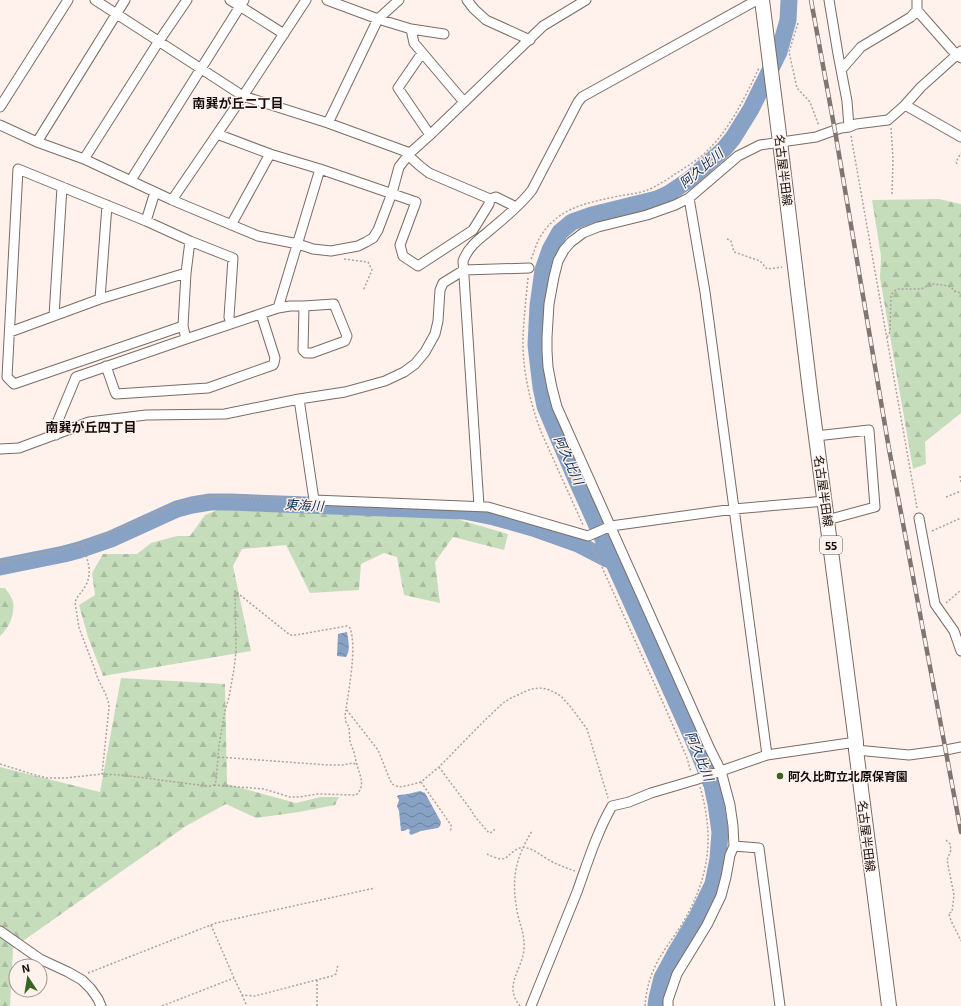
<svg xmlns="http://www.w3.org/2000/svg" width="961" height="1006" font-family="'Exo 2','Noto Sans JP',sans-serif">
<style>
.forest{fill:url(#forest-firs)}
.water{fill:url(#water-waves)}
.lines{fill:none;stroke-linecap:round;stroke-linejoin:round}
.river{stroke:#87a2c5;stroke-width:17}
.street-casing{stroke:#7c6b62;stroke-width:11}
.primary-casing{stroke:#7c6b62;stroke-width:16}
.path{stroke:#ada29d;stroke-width:1.5;stroke-dasharray:2 2;stroke-linecap:butt}
.street{stroke:#fff;stroke-width:9}
.primary{stroke:#fff;stroke-width:14}
.rail-casing{stroke:#7f7571;stroke-width:4.5}
.rail{stroke:#fff2ec;stroke-width:3;stroke-dasharray:9;stroke-linecap:butt}
.poi-dot{fill:#376422;stroke:#fff2ec;stroke-width:1.5}
.labels{text-anchor:middle;dominant-baseline:central;stroke-width:3;stroke-linejoin:round;paint-order:stroke}
.shield{fill:#fff2ec;stroke:#5a524e;stroke-width:1}
.shield-label{font-size:11px;font-weight:bold;fill:#140d0a}
.street-label{font-size:12px;fill:#140d0a;stroke:#fff2ec}
.poi-label{font-size:12px;font-weight:bold;fill:#140d0a;stroke:#fff2ec;text-anchor:start}
.neighbourhood-label{font-size:13px;font-weight:bold;fill:#140d0a;stroke:#fff2ec}
.water-label{font-size:13px;font-style:italic;fill:#052e5a;stroke:#fff2ec}
</style>
<defs>
<pattern id="forest-firs" width="22" height="20" patternUnits="userSpaceOnUse"><rect width="22" height="20" fill="#c6ddbc"/><path d="M5 1l3.5 6h-7zM16 11l3.5 6h-7z" fill="#a9bca0"/></pattern>
<pattern id="water-waves" width="16" height="10" patternUnits="userSpaceOnUse"><rect width="16" height="10" fill="#87a2c5"/><path d="M0 5q4-4 8 0t8 0" fill="none" stroke="#6d829e"/></pattern>
</defs>
<rect width="100%" height="100%" fill="#fff2ec"/>
<path class="forest" d="M939,199L961,204V413L925,442L926,464L913,469L880,278L881,256L872,200Z
M228,506L443,515L508,534L504,550L453,537L435,562L440,603L404,595L397,557L384,553L361,564L359,590L310,593L286,545L242,549L233,566L251,651L103,676L88,637L79,605L95,595L92,573L103,554H137L151,543L177,536H190L205,515Z
M0,588H5C8,592 12,597 13,602C15,615 9,628 0,636Z
M121,678L225,684L227,784L296,803L320,797H339L335,805L299,812L256,818L226,804L186,826L13,948L10,1006H0V767L100,792Z"/>
<path class="water" d="M347,632C348,640 351,650 346,657L337,656L338,634Z
M420,791L425,793L441,822L440,826L438,828L421,831L411,835L409,833L410,830L408,829L404,831H401L399,811L397,806L399,800L397,796L399,795L408,794Z"/>
<g class="lines">
<path class="river" d="M0,567L64,554L79,550L111,539L177,509L192,505L210,502H230L464,511L494,517L533,528L578,544L607,559L611,560
M656,1006L657,998L662,978L676,952L697,917L713,884L718,859L720,832L716,804L712,785L693,739L576,479L552,423L545,406L541,387L536,345L538,306L543,270L550,250L560,232L572,222L592,215L657,199L668,194L689,180L724,149L733,138L751,109L779,52L788,20L789,0"/>
<g class="street-casing">
<path id="street" d="M95,0L243,96L328,123L410,153
M230,0L284,34
M327,0L378,19L411,29L414,43L464,102
M467,0L474,9L486,20L530,40
M829,0L838,54L847,101L849,127
M917,0V10L922,16L952,50L961,58
M411,29L444,34
M422,53L398,88L430,135
M841,70L861,47L911,17L917,10
M905,105L961,137
M0,107L68,0
M328,123L378,19L399,0
M0,125L37,142L84,159L172,200L258,236L298,244L313,249L331,251L358,246L366,242L373,238L378,230L392,193L399,167L410,153L430,135L543,26L586,0
M217,134L270,154
M37,142L125,0
M409,156L420,166L429,173L490,199L496,197L516,207
M84,159L159,41L187,0
M131,180L244,0
M689,198L705,292L767,755
M172,200L243,96L306,0
M146,221L155,192
M231,225L270,154L320,169L416,202L400,245L403,256L418,266L473,230L489,204L490,199
M190,241L233,258L229,317L231,324
M100,299L107,205
M278,308L320,169
M54,316L62,187
M183,326L14,384L7,377L18,169L146,221L190,241L186,273L183,326L186,339L278,308L290,306H304L303,350L306,353H312L345,341L347,336L334,304L304,306
M10,332L100,299L186,273
M106,366L115,392L116,394L208,388L273,365L274,363L275,358L261,314
M299,399L314,500L488,507L588,536L611,526L734,509L825,501
M56,435L54,430L76,377L186,339
M816,436L869,430L875,507L827,520
M0,449L19,448L89,422L146,415L225,414L299,399L345,392L385,381L404,372L415,364L425,352L435,334L438,321L440,290L443,283L464,270L529,268
M479,506L463,261C468,247 479,239 489,231C504,218 520,206 532,190L578,102L582,97L757,0
M919,518L935,604L954,631L961,651
M856,750L909,755L946,750L961,747
M734,846L759,848L780,1006
M0,931L40,959L68,972L82,980L91,989L98,999L101,1006
M531,1006C546,968 562,930 577,892C587,864 597,832 612,806L629,802L651,793L695,780L767,755L856,742
M668,1006V1000L677,974L707,925L721,896L726,877L730,855L734,846L733,826L730,805L721,771L710,749L557,407L552,388L548,367L547,351V337L549,304L554,277L558,261L564,250L571,242L583,233L598,227L647,215L675,205L689,198L738,156L760,145L816,137L841,128L849,127L856,124L888,120L905,105L921,87L961,51"/>
</g>
<g class="primary-casing">
<path id="primary" d="M762,0L780,142L810,391L856,742V750L889,1006"/>
</g>
<path class="path" d="M798,23L789,52L797,88L810,102L819,126
M891,128L893,158L892,196
M851,136L917,508
M957,164L956,162L961,153
M727,239L731,241L734,252L760,261L767,269L782,267
M344,259L368,262L372,270L363,291
M531,259C534,252 536,245 539,239C557,207 587,203 619,196C630,194 642,193 652,188C660,184 668,179 675,174C686,167 698,160 707,151C730,129 745,97 759,68
M538,268L546,269
M528,278C526,298 524,317 523,337C522,368 530,404 542,434L583,525
M887,337L889,335L890,330L891,296L893,292L897,289H921L931,284L943,285L951,287L954,291L961,293
M960,476L961,482
M946,497L961,491
M932,531L961,518
M82,544C87,558 93,571 86,585C83,591 78,595 75,602L79,628L93,664L98,679L106,695L109,704V708L102,774
M592,545L664,705L687,758L691,772
M0,562L57,551L82,544L162,510L178,503L198,499L215,496H234L305,499
M946,603L961,590
M218,757L328,765H343L353,763L357,765L354,752L350,742L349,727L346,722L345,715L346,710
M0,764L32,774L47,778H65L102,774L122,775L206,786H211L214,785L216,781L219,745L225,711L229,697L234,669L236,652L235,591L290,635H296L347,626L350,628C357,647 349,688 346,709L378,750L390,780L392,784L399,787L410,785L421,782L439,767L484,721L503,703L511,698L531,689L539,688L547,689L554,692L561,696L570,706L587,729L608,798
M439,767L471,810L476,818L489,833L492,832L496,828
M421,782L451,825V829L450,831
M214,785L264,789L290,797H299L318,794L356,795C366,786 360,776 357,765
M946,840L950,844L951,850L947,860L954,895L952,912L949,913C949,919 958,934 961,941
M487,854C491,856 498,859 502,859C509,859 514,845 527,848C534,849 543,857 549,860C558,865 566,868 575,871
M211,925L234,978L242,995L255,996L332,976L336,974L338,964
M88,973L216,923L375,888
M317,980V1006
M242,995L247,1006
M162,1006L234,978
M520,1006C503,985 522,971 524,949C525,937 521,927 518,916C511,882 514,860 532,831
M645,1006C646,988 652,969 662,954C668,944 676,934 682,924C709,879 715,838 700,787"/>
<use href="#street" class="street"/>
<use href="#primary" class="primary"/>
<g class="rail-casing">
<path id="rail" d="M811,0L835,131L889,449L961,832"/>
</g>
<use href="#rail" class="rail"/>
</g>
<circle class="poi-dot" cx="780" cy="776" r="4"/>
<g class="labels">
<rect class="shield" x="820" y="536" width="22" height="18" rx="3"/>
<g class="shield-label">
<text x="831" y="545">55</text>
</g>
<g class="street-label">
<text transform="translate(784 170) rotate(83)">名古屋半田線</text>
<text transform="translate(824 491) rotate(82)">名古屋半田線</text>
<text transform="translate(867 836) rotate(83)">名古屋半田線</text>
</g>
<g class="poi-label">
<text x="788" y="776">阿久比町立北原保育園</text>
</g>
<g class="neighbourhood-label">
<text x="238" y="103">南巽が丘二丁目</text>
<text x="91" y="427">南巽が丘四丁目</text>
</g>
<g class="water-label">
<text transform="translate(701 168) rotate(-40)">阿久比川</text>
<text transform="translate(569 460) rotate(66)">阿久比川</text>
<text transform="translate(304 505) rotate(3)">東海川</text>
<text transform="translate(700 756) rotate(68)">阿久比川</text>
</g>
</g>
<g transform="translate(28 978) rotate(348)"><circle r="19" fill="#fff2ec" stroke="#a19692"/>
<path d="M0-3L7 15L0 10L-7 15Z" fill="#376422"/>
<text y="-6" font-size="11" font-weight="bold" text-anchor="middle" fill="#140d0a">N</text>
</g>
</svg>
